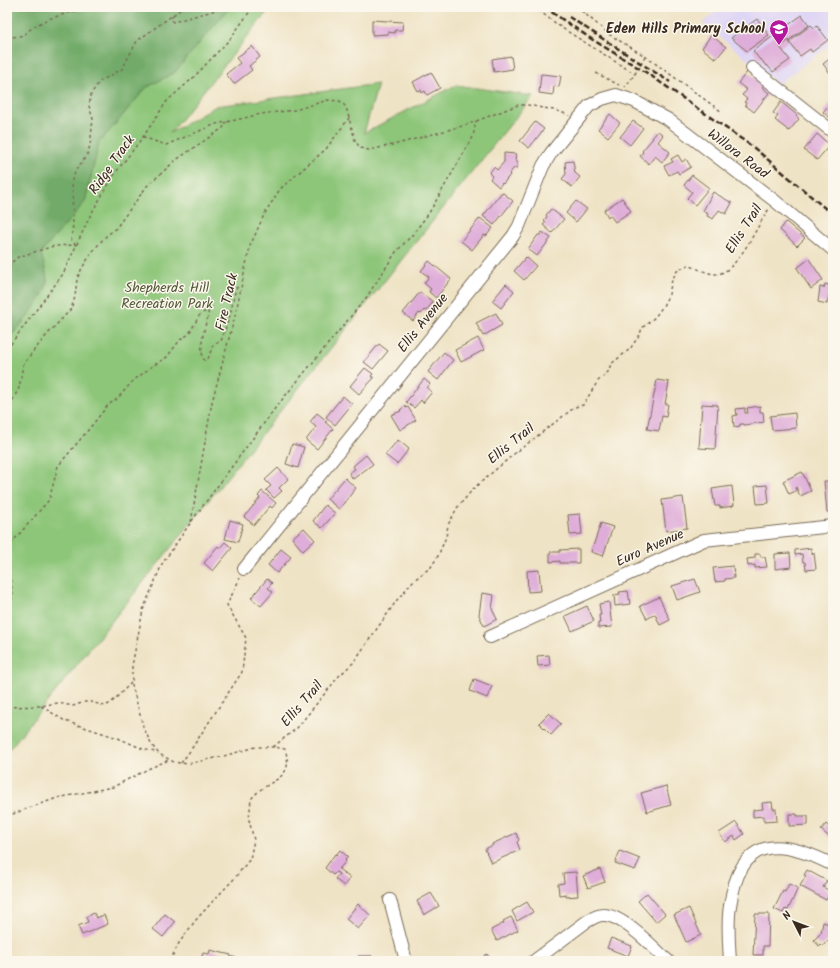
<svg xmlns="http://www.w3.org/2000/svg" width="840" height="968" font-family="Kalam,sans-serif">
<style>
.built{fill:#dfd5f5}
.green{fill:#8dc679;stroke:#64784c}
.forest{fill:#72ab69;stroke:#566a44}
.building{fill:#dfadd9}
.lines{fill:none;stroke-linecap:round;stroke-linejoin:round}
.minor-casing{stroke:#7a6b58;stroke-width:14}
.path{stroke:#7a6b58;stroke-width:1.5;stroke-dasharray:3 3;stroke-linecap:butt}
.minor{stroke:#fff;stroke-width:12}
.rail{stroke:#3b2a1e;stroke-width:2.5;stroke-dasharray:6 3;stroke-linecap:butt}
.labels{text-anchor:middle;dominant-baseline:central;stroke-width:3;stroke-linejoin:round;paint-order:stroke}
.poi-label{font-size:14px;font-weight:bold;fill:#3b2a1e;stroke:#fbf7ec;text-anchor:end}
.street-label{font-size:14px;fill:#3b2a1e;stroke:#fbf7ec}
.park-label{font-size:14px;fill:#545939;stroke:#fbf7ec}
</style>
<rect width="100%" height="100%" fill="#fbf7ec"/>
<filter id="ink" filterUnits="userSpaceOnUse"><feTurbulence type="fractalNoise" baseFrequency=".025" numOctaves="2"/><feDisplacementMap in="SourceGraphic" scale="8" xChannelSelector="R" yChannelSelector="G"/><feConvolveMatrix kernelMatrix="1 2 1 2 8 2 1 2 1" color-interpolation-filters="sRGB"/></filter>
<filter id="wash" filterUnits="userSpaceOnUse"><feTurbulence type="fractalNoise" baseFrequency=".012" numOctaves="4" result="noise"/><feDisplacementMap in="SourceGraphic" scale="16" xChannelSelector="R" yChannelSelector="G"/><feGaussianBlur stdDeviation="0.9" result="paint"/><feColorMatrix in="noise" values="0 0 0 0 0 0 0 0 0 0 0 0 0 0 0 0 0 1.4 0 .05"/><feComposite in="paint" operator="in"/></filter>
<g filter="url(#wash)">
<rect width="100%" height="100%" fill="#efe3c5"/>
<path class="built" d="M722,7H833V48L830,45L778,84L702,23Z"/>
<path class="green" d="M7,7H271L170,133L216,106L378,84L364,133L456,85L533,96L7,752Z"/>
<path class="forest" d="M7,7H230L175,72L146,88L99,143L85,202L41,253C43,262 47,272 47,281C48,294 17,331 7,339Z"/>
<g id="blocks">
<path class="building" d="M802,15L809,25L780,47L790,60L773,72L767,65L766,66L761,59L760,60L753,51Z
M757,19L769,35L747,51L731,38Z
M372,20L403,22L402,30H395V33L388,32V34L372,35Z
M811,25L814,28L817,26L828,40L812,52L810,49L800,56L789,42Z
M711,35L726,47L716,59L702,48Z
M252,46L260,57L249,66L252,70L234,84L226,74L240,63L236,58Z
M511,56L513,69L494,72L492,59Z
M833,56V77L823,64Z
M431,72L440,88L427,95L425,91L422,93L421,90L418,91L413,82Z
M747,72L764,85L762,87L769,93L754,112L745,105L746,103L744,102L747,99L742,95L747,90L738,83Z
M541,74L561,76L559,87L554,86L553,95L539,93Z
M833,100V120L823,112Z
M781,102L797,115L796,116L799,119L789,131L775,120L778,116L773,113Z
M610,114L620,123L608,137L598,129Z
M633,121L643,128L630,145L620,137Z
M535,122L544,129L529,148L520,141Z
M658,131L663,135L658,142L670,152L662,162L655,156L649,164L640,156L643,152L642,151L653,138H652Z
M817,134L830,145L817,160L804,150Z
M504,153L516,154L515,160H517V168H514L509,174L510,175L503,184L502,183L499,187L490,179L492,176L489,173L494,167L497,170L504,162Z
M678,155L682,162L686,159L691,167L679,174L677,171L669,175L664,166L673,162L671,159Z
M573,161L575,173L580,177L572,187L562,179L566,174L565,162Z
M692,175L709,188L695,205L687,198L692,192L684,185Z
M502,192L513,201L494,225L483,216Z
M713,192L732,203L726,214L719,210L713,219L707,216L708,214L703,211Z
M622,198L631,211L615,222L610,215L608,217L604,210Z
M576,201L587,209L576,222L566,213Z
M551,209L564,219L552,233L543,225L546,222L544,220L547,217L546,215Z
M480,218L493,228L486,236L484,235L472,250L461,241Z
M786,222L805,238L797,246L780,230Z
M542,232L551,238L537,256L528,249L538,235H540Z
M526,257L536,266L524,280L514,271Z
M809,259L823,280L811,289L797,268Z
M429,261L451,279L436,298L429,292L431,289L424,283L429,277L421,271Z
M506,284L514,291L501,308L492,301Z
M825,284L833,286V296L829,295L827,304L818,302L820,287L824,288Z
M420,292L433,302L426,311L424,310L421,314L419,313L413,321L403,313Z
M496,313L502,325L483,336L476,323Z
M478,338L484,350L461,362L455,350Z
M379,344L388,351L373,369L364,362Z
M444,352L453,360L438,380L428,372Z
M365,368L373,374L371,376L374,378L359,394L350,386Z
M424,379L430,384L427,388L432,392L423,403L421,400L414,408L406,402Z
M657,380L669,382L665,404H668L666,417L662,416L659,431L647,429Z
M343,396L352,404L335,425L326,417Z
M702,404L718,405L715,449L699,448Z
M405,406L406,408L408,407L416,420L400,430L391,415L401,411L400,410Z
M760,406V412H763L764,422L744,425V424H740V426L734,427L733,416L737,415L736,409L745,408V413H748L747,408Z
M317,413L327,421L325,422L333,429L317,449L306,440L316,427L310,422Z
M795,413L796,428L772,430L770,416Z
M398,440L409,449L397,464L385,455Z
M292,444L304,447L298,468L286,464Z
M366,455L373,464L353,479L349,473L355,469L353,466Z
M278,468L288,479L279,488L282,491L274,498L266,490L271,486L265,480Z
M802,472L811,491L800,496L796,487L795,488L796,491L789,494L783,481Z
M345,478L356,488L339,509L327,499Z
M824,481H831L832,487H833V512H827Z
M767,485L769,503L757,504L755,486Z
M732,486L734,505H733V506L720,508V506H715L712,489Z
M262,491L276,503L272,508L270,506L254,525L244,517L260,498L258,496Z
M683,497L687,528L666,531L662,500Z
M325,505L335,513L322,528L313,521Z
M580,514L582,534L570,535L568,515Z
M230,520L243,524L238,542L225,539Z
M601,523L613,527L603,556L591,552Z
M304,528L315,540L303,551L292,538Z
M225,542L232,548L213,571L204,563L218,546L220,548Z
M811,548V554L814,553L816,569L806,570L805,562H803L802,554L795,555V550Z
M281,549L291,557L277,573L268,565Z
M579,549V563H560V561L550,562V552H560V550Z
M790,553L791,567L775,569V554Z
M755,554H760L761,557H765L767,567L755,568V565L748,566L747,559L755,558Z
M831,556H833V575H832Z
M733,566L734,578L725,579V581L715,582L713,568Z
M539,570L541,591L528,592L527,571Z
M267,579L272,583L268,588L273,592L261,606L251,598Z
M695,579L700,592L677,600L672,586Z
M628,591L630,604L615,606L614,595L620,594L619,592Z
M482,593L494,595L492,609L497,619L484,626L479,615Z
M659,597L670,620L660,625L655,614L647,619L640,606Z
M609,602L612,627L598,628V623H600L599,615H601L599,604Z
M587,606L594,621L572,631L565,616Z
M549,655L550,665L538,666L537,656Z
M474,679L492,686L487,698L470,691Z
M549,713L561,724L551,735L539,723Z
M666,786L671,805L647,812L641,793Z
M772,802L773,809H776L777,821L764,822V816L753,817V810L763,809L762,803Z
M789,814H797V816H808V825L789,826Z
M736,822L744,834L736,840L734,836L725,842L719,833Z
M826,824L833,830V840L821,830Z
M516,833L519,840L517,842L520,850L491,863L485,849L493,845L492,844Z
M340,850L348,857L345,860L346,861L339,869L350,878L344,886L335,879L339,874L336,872L333,875L325,868L335,854L336,855Z
M620,851L640,859L635,870L615,863Z
M600,869L605,882L588,888L583,876Z
M807,870L827,881L823,887L831,892L826,900L800,886L806,876L804,875Z
M576,872L578,896L566,897V894L559,895L558,884L564,883L563,873Z
M789,884L798,888L788,910L785,909L783,913L774,909L783,891L785,892Z
M431,893L439,906L424,915L417,901Z
M647,893L665,914L656,922L638,901Z
M527,902L533,912L517,921L512,911Z
M358,904L370,915L358,929L346,919Z
M689,908L701,935L686,942L674,915Z
M94,913L96,918L104,915L108,924L82,935L78,926L88,922L86,917Z
M165,914L175,922L163,937L153,929Z
M755,914H769L768,946H763V955H753Z
M511,917L518,930L497,941L491,930L504,923L503,921Z
M823,922L832,925L830,934L833,938L829,942L827,941L823,946L821,944L819,946L814,940L821,933Z
M611,938L632,946L628,956L607,948Z
M210,950L231,955L230,956L246,961H200L203,953L209,954Z
M487,954L491,961H477Z
M358,956H372V961H358Z"/>
</g>
</g>
<g filter="url(#ink)">
<use href="#blocks" fill-opacity="0" stroke="#7a6b58" stroke-width="1"/>
<g class="lines">
<g class="minor-casing">
<path id="minor" d="M752,68L833,132
M244,569L513,236L519,226L543,166L551,153L589,106L602,99L616,95L634,101L669,120L775,201L833,250
M490,637L704,540L833,526
M390,900L406,961
M534,961L586,922C591,919 597,915 603,915C622,914 654,948 668,961
M730,961C729,943 727,924 730,906C740,836 778,837 833,865"/>
</g>
<path class="path" d="M534,7L562,28L635,74
M577,7L610,35L645,56L635,74L625,87
M173,15L171,20L173,22L227,7
M7,38L24,35L33,27L48,19L88,7
M645,56L722,112
M596,73L619,85
M143,137L166,145L216,124L236,120L261,114L295,110L328,100L340,101L346,107L355,140L360,148L369,150L397,144L466,125L518,105H528L538,107L554,110L569,115
M76,245L71,239L73,225L72,180L76,170L86,157L90,146L93,119L89,106L91,94L99,82L122,69L137,41L184,7
M7,285L10,264L18,257L54,246L76,245
M7,349L63,274L90,216L105,190L116,172L143,137L167,101L193,78L230,39L253,7
M7,411L19,388L23,365L31,354L46,336L71,309L75,297L77,279L82,268L93,251L104,238L116,228L147,186L176,160L223,128L226,122
M191,522L212,402L235,316L250,246L264,215L280,189L326,149L349,118
M7,548L49,500L58,466L89,429L108,405L117,399L133,381L151,367L167,357L180,340L189,334L199,316L204,312L208,311C209,317 206,321 205,327C202,338 200,350 204,360L208,359L213,345L221,341L230,315L236,288L242,286
M7,562L13,595L7,617
M41,706L65,721L118,738L143,749L155,752
M7,707L41,706L58,703L73,706L85,702H91L105,706L111,703L132,682
M273,747L297,728L339,676L353,663L397,600L413,581L431,567L438,556L446,537L448,525L457,508L474,488L514,454L575,407L583,405L598,381L608,372L611,364L630,349L640,334L642,328L655,317L663,306L669,294L672,280L677,271L688,265C696,268 706,273 714,274C736,277 758,223 769,209
M181,763L190,751L242,672L246,638L227,605L240,578
M7,816L57,798L113,787L150,768L169,760
M170,961L179,943L195,921L214,900L233,880L250,859L254,840L249,820L251,799C255,795 258,791 263,788C280,777 293,774 285,749L273,747H256L220,757L187,764L174,762L159,754L151,744L143,726L132,685V666L143,610L162,564L191,522L276,407L366,298L396,252L413,234L429,213L473,137L476,121"/>
<use href="#minor" class="minor"/>
<path class="rail" d="M544,7L593,40L647,73L753,147L833,215
M569,17L670,82"/>
</g>
</g>
<defs>
<g id="school-pin" transform="scale(1)"><path d="M0 17L-7.5 6A9.5 9.5 0 1 1 7.5 6Z" fill="#b5179e" stroke="#fbf7ec"/><path d="M0-5L7-2L0 1L-7-2ZM-4 1L0 2.5L4 1V4Q0 6-4 4Z" fill="#fff"/></g>
</defs>
<g fill-rule="evenodd">
<use href="#school-pin" x="779" y="29"/>
</g>
<g class="labels">
<g class="poi-label">
<text x="765" y="29">Eden Hills Primary School</text>
</g>
<g class="street-label">
<text transform="translate(738 154) rotate(37)">Willora Road</text>
<text transform="translate(112 165) rotate(-55)">Ridge Track</text>
<text transform="translate(744 229) rotate(-57)">Ellis Trail</text>
<text transform="translate(227 302) rotate(-77)">Fire Track</text>
<text transform="translate(423 323) rotate(-51)">Ellis Avenue</text>
<text transform="translate(511 444) rotate(-39)">Ellis Trail</text>
<text transform="translate(650 548) rotate(-24)">Euro Avenue</text>
<text transform="translate(302 704) rotate(-49)">Ellis Trail</text>
</g>
<g class="park-label">
<text x="167" y="288">Shepherds Hill<tspan x="167" dy="16">Recreation Park</tspan></text>
</g>
</g>
<rect width="840" height="968" fill="none" stroke="#fbf7ec" stroke-width="24"/>
<g transform="translate(794 922) rotate(312)" stroke="#fbf7ec" stroke-width="3" paint-order="stroke">
<path d="M0-3L7 15L0 10L-7 15Z" fill="#3b2a1e"/>
<text y="-6" font-size="11" font-weight="bold" text-anchor="middle" fill="#3b2a1e">N</text>
</g>
</svg>
